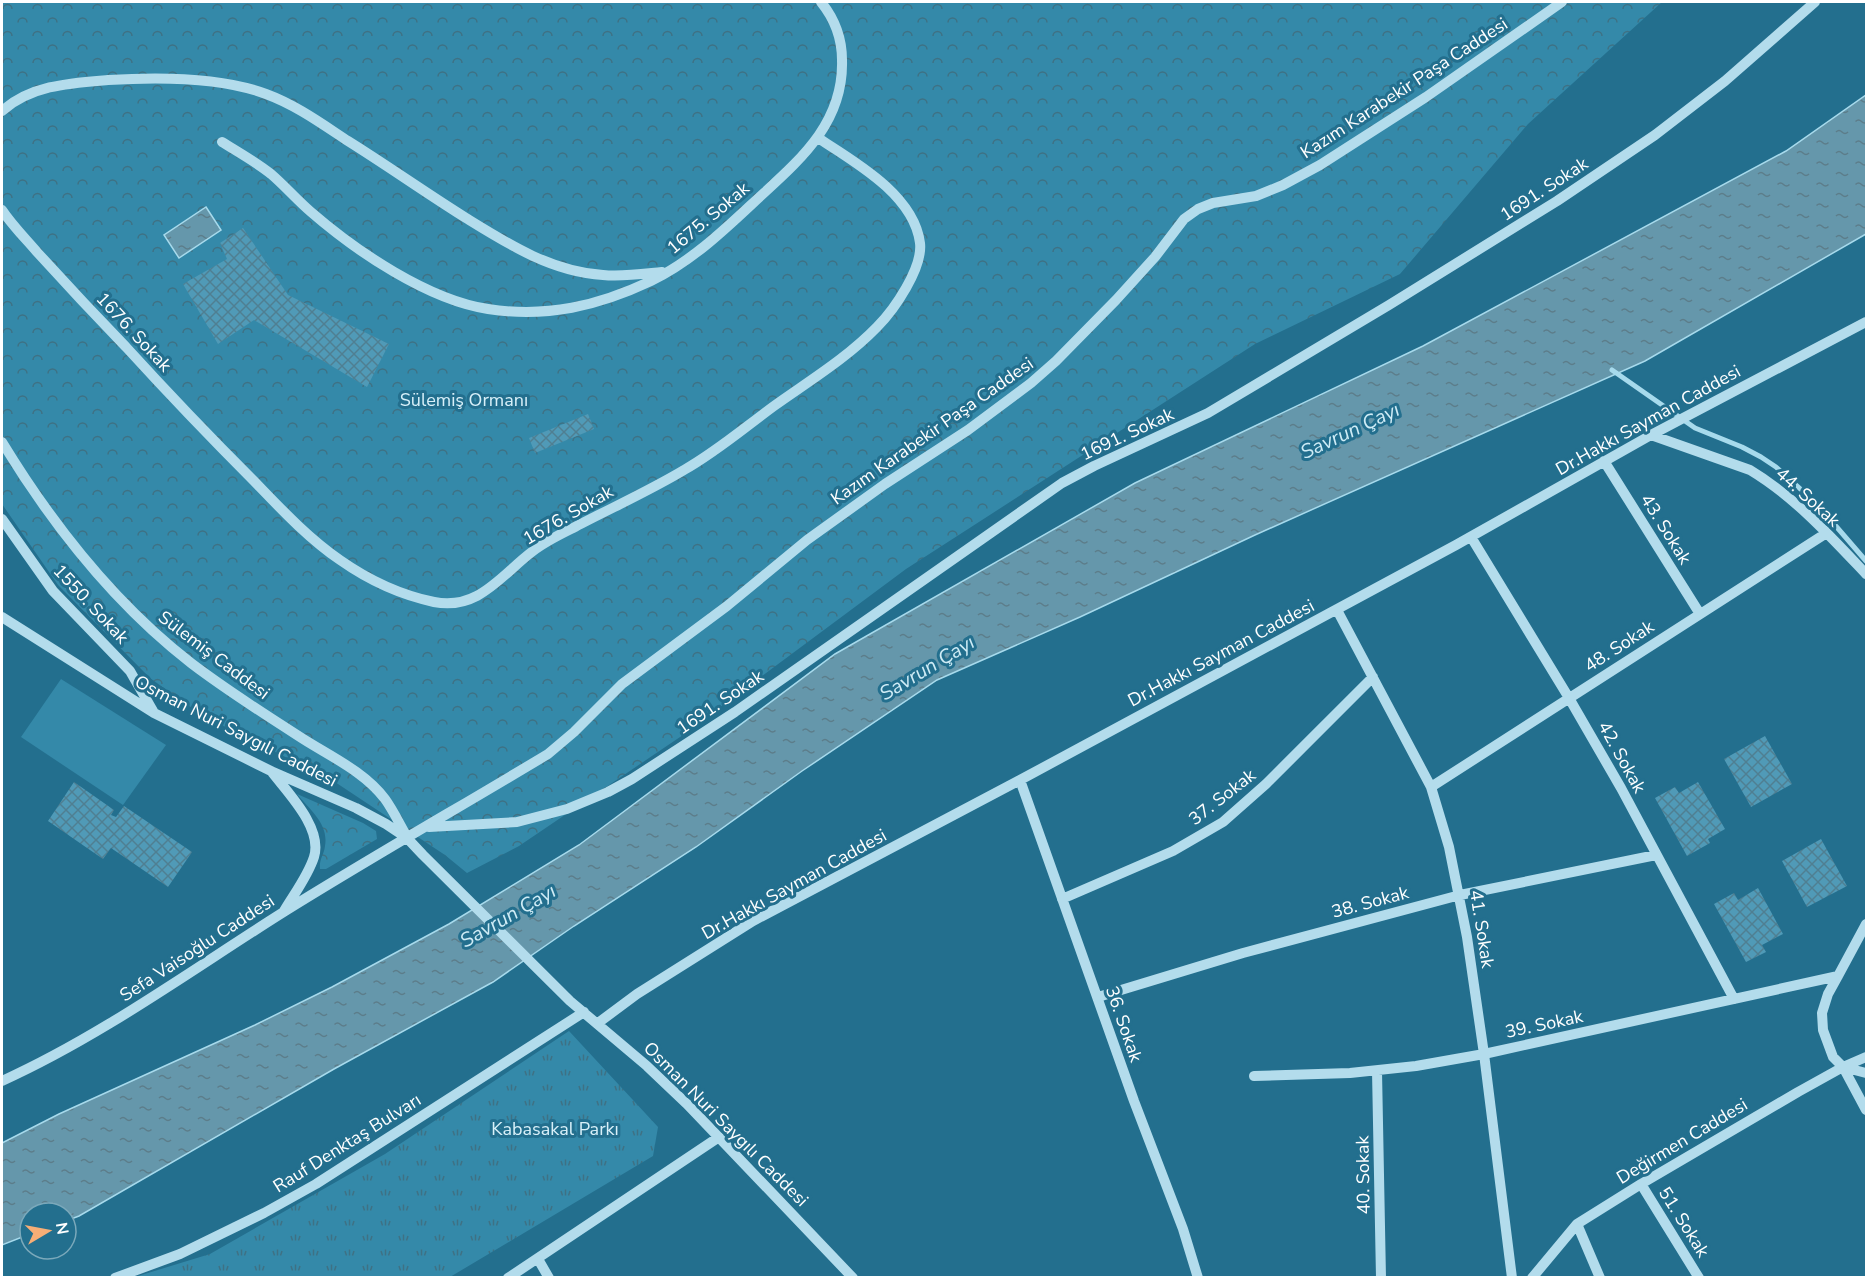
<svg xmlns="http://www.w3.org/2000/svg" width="1868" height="1279" font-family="'Nunito Sans',sans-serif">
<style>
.grass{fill:#3489a9}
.forest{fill:url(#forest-crowns)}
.park{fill:url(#park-tufts)}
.water{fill:url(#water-ripples);stroke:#a7daec;stroke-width:1.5}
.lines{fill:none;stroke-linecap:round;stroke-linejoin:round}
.stream{stroke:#a7daec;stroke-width:5}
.building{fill:url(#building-cross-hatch)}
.minor{stroke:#b3dcec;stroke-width:10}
.labels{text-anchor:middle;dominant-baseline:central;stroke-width:6;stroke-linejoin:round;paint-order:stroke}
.street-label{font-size:18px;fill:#fff;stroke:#236f8e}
.park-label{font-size:18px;fill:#d8f0f9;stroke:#236f8e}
.water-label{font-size:20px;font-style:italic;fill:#cfecf6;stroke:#236f8e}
</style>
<defs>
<pattern id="forest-crowns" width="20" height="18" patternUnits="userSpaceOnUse" patternTransform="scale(1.5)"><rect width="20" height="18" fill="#3489a9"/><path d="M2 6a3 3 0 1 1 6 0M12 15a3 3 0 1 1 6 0" fill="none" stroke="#3e7184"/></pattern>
<pattern id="park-tufts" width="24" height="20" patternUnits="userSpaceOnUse" patternTransform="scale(1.5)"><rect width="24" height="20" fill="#3489a9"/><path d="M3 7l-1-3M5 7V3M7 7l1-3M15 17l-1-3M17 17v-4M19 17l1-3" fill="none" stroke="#3e7184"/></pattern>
<pattern id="water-ripples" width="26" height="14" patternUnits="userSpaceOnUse" patternTransform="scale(1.5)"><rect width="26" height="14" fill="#6597ab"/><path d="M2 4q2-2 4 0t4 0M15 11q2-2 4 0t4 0" fill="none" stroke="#5c7d8a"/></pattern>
<pattern id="building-cross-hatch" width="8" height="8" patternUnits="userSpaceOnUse" patternTransform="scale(1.5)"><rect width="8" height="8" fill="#509ab7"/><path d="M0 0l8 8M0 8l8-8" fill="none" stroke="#4f7f92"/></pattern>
</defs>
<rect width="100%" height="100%" fill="#236f8e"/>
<path class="grass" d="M61,679L166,745L123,805L21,737Z"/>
<path class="forest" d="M2,2H1662L1528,124L1400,274L1255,344L906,569L680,737L519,846L467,873L445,855L335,782L200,714L150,678L58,585L2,504Z
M297,794L363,823L376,831L377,839L326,869H320C319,859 324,855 325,846C329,824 310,810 297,794Z"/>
<path class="park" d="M569,1031L658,1127L653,1156L450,1277H135L210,1254L385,1154Z"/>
<path class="water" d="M1866,95V234L1645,361L1255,535L1080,617L937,680L802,771L696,847L574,926L493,982L334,1069L79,1216L66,1221V1213H30V1234L2,1245V1143L59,1114L255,1025L332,987L449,924L579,845L835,654L1135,483L1423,346L1786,151Z
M206,207L221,230L179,258L164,235Z"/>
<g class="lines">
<path class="stream" d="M1612,370L1695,428L1742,447L1761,457L1776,467L1816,503L1866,561"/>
</g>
<path class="building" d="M243,228L288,295L389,344L367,387L254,320L218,344L183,284L227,259L220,243Z
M588,414L594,429L535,453L529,438Z
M1765,736L1792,784L1751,807L1724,759Z
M74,782L114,810L111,815L116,817L124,806L192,852L168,887L111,848L103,859L48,821Z
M1698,782L1725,829L1708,839L1710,843L1687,856L1655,798L1675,787L1679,793Z
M1821,839L1847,886L1807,907L1782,861Z
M1758,888L1783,934L1762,945L1766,952L1746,962L1714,904L1734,893L1738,900Z"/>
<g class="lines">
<path class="minor" d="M2,111C31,85 71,83 108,80C156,77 221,77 266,94C296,105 322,124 348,141C388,166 426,193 466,218C508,244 552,272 603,275C622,277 642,274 662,272
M222,142C238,152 256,162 271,174C285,186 297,200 311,212C356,251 428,300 488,309C547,318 598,306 651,281C690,262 721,233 752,204C796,163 844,126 842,60C842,38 834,18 821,2
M2,210C12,225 25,238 37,252C66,284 96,316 126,347C168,393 211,438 254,481C281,509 308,538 340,560C367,579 401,595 434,602C479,611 502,574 533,551C546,541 561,534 575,527C611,508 649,491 684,470C716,452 744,428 774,406C809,381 847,358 877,327C894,310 923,268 920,243C914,195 855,162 818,138
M1651,435L1750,470C1795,497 1831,537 1866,574
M2,442C52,524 115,604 191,663C225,689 261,712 297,735C327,755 363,770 385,799C393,810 399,823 406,835
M1604,461L1700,614
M2,519L53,591L130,671L153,711
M1471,537L1569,698L1621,788L1734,999
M1337,610L1431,787L1449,847L1467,937L1484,1054L1512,1278
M2,617L154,713L271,771L356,808L386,824L407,838L423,855L570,1001L647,1066L687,1104L853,1278
M271,771C288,793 323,828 314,857C308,876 294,894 284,911
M1020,780L1134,1101L1183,1229L1198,1278
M1431,787L1825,534
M429,827L517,822L567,809L608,792L632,779L735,712L1062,483L1094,466L1208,413L1389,305L1557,201L1655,135L1725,81L1815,2
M1062,899L1173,851L1223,822L1266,784L1373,677
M1866,924L1838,976L1828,994L1822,1013L1823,1030L1833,1057L1843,1067L1866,1110
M1098,997L1243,953L1460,895L1656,855
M598,1023L637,994L753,921L1020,780L1456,545L1651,435L1866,322
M1843,1067L1866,1073
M1377,1071L1381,1278
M1254,1076L1350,1073L1416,1066L1484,1054L1838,976
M2,1081C101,1036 190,971 282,913C370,858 460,807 548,754L574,732L622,684L727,606L807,540L885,484L968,430L1031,383L1056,361L1116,300L1155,257L1184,219L1198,209L1213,203L1256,196L1283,185L1320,165L1426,97L1562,2
M1641,1184L1699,1278
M1577,1224L1600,1278
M538,1259L549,1278
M115,1278L180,1254L264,1213L316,1184L584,1012
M508,1278L719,1137
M1532,1278L1577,1224L1641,1184L1798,1092L1843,1067L1866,1057"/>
</g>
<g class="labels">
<g class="street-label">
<text transform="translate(1404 88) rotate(-33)">Kazım Karabekir Paşa Caddesi</text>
<text transform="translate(1544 189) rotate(-33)">1691. Sokak</text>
<text transform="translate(708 218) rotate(-40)">1675. Sokak</text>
<text transform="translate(134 332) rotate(47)">1676. Sokak</text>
<text transform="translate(1648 420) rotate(-29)">Dr.Hakkı Sayman Caddesi</text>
<text transform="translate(932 431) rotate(-35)">Kazım Karabekir Paşa Caddesi</text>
<text transform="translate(1127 434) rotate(-25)">1691. Sokak</text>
<text transform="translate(1808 497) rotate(42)">44. Sokak</text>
<text transform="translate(568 515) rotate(-30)">1676. Sokak</text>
<text transform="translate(1666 529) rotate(58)">43. Sokak</text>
<text transform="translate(91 604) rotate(47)">1550. Sokak</text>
<text transform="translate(1619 646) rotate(-33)">48. Sokak</text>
<text transform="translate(1221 653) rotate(-28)">Dr.Hakkı Sayman Caddesi</text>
<text transform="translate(214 655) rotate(37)">Sülemiş Caddesi</text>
<text transform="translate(720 702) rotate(-34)">1691. Sokak</text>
<text transform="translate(236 731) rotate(27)">Osman Nuri Saygılı Caddesi</text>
<text transform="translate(1622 757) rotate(61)">42. Sokak</text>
<text transform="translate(1222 797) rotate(-38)">37. Sokak</text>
<text transform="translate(794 884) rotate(-29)">Dr.Hakkı Sayman Caddesi</text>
<text transform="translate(1370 902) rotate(-15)">38. Sokak</text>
<text transform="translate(1482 929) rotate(81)">41. Sokak</text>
<text transform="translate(197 948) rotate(-33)">Sefa Vaisoğlu Caddesi</text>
<text transform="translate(1124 1024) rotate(71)">36. Sokak</text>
<text transform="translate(1544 1024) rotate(-12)">39. Sokak</text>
<text transform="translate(726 1124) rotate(45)">Osman Nuri Saygılı Caddesi</text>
<text transform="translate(1682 1141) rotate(-31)">Değirmen Caddesi</text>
<text transform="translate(347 1143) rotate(-32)">Rauf Denktaş Bulvarı</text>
<text transform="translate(1363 1175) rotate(-91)">40. Sokak</text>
<text transform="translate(1684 1222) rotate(58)">51. Sokak</text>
</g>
<g class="park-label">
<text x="464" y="400">Sülemiş Ormanı</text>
<text x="555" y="1129">Kabasakal Parkı</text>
</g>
<g class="water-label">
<text transform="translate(1350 431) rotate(-25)">Savrun Çayı</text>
<text transform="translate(927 668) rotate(-31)">Savrun Çayı</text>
<text transform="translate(508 916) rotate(-30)">Savrun Çayı</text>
</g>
</g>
<rect width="1868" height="1279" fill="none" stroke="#ffffff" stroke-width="6"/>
<g transform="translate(48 1231) rotate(80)"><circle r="28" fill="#236f8e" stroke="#7ba9bb" stroke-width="1.5"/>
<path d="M0-4.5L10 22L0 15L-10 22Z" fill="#f7ae76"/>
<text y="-9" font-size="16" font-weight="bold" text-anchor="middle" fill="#ffffff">N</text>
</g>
</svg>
